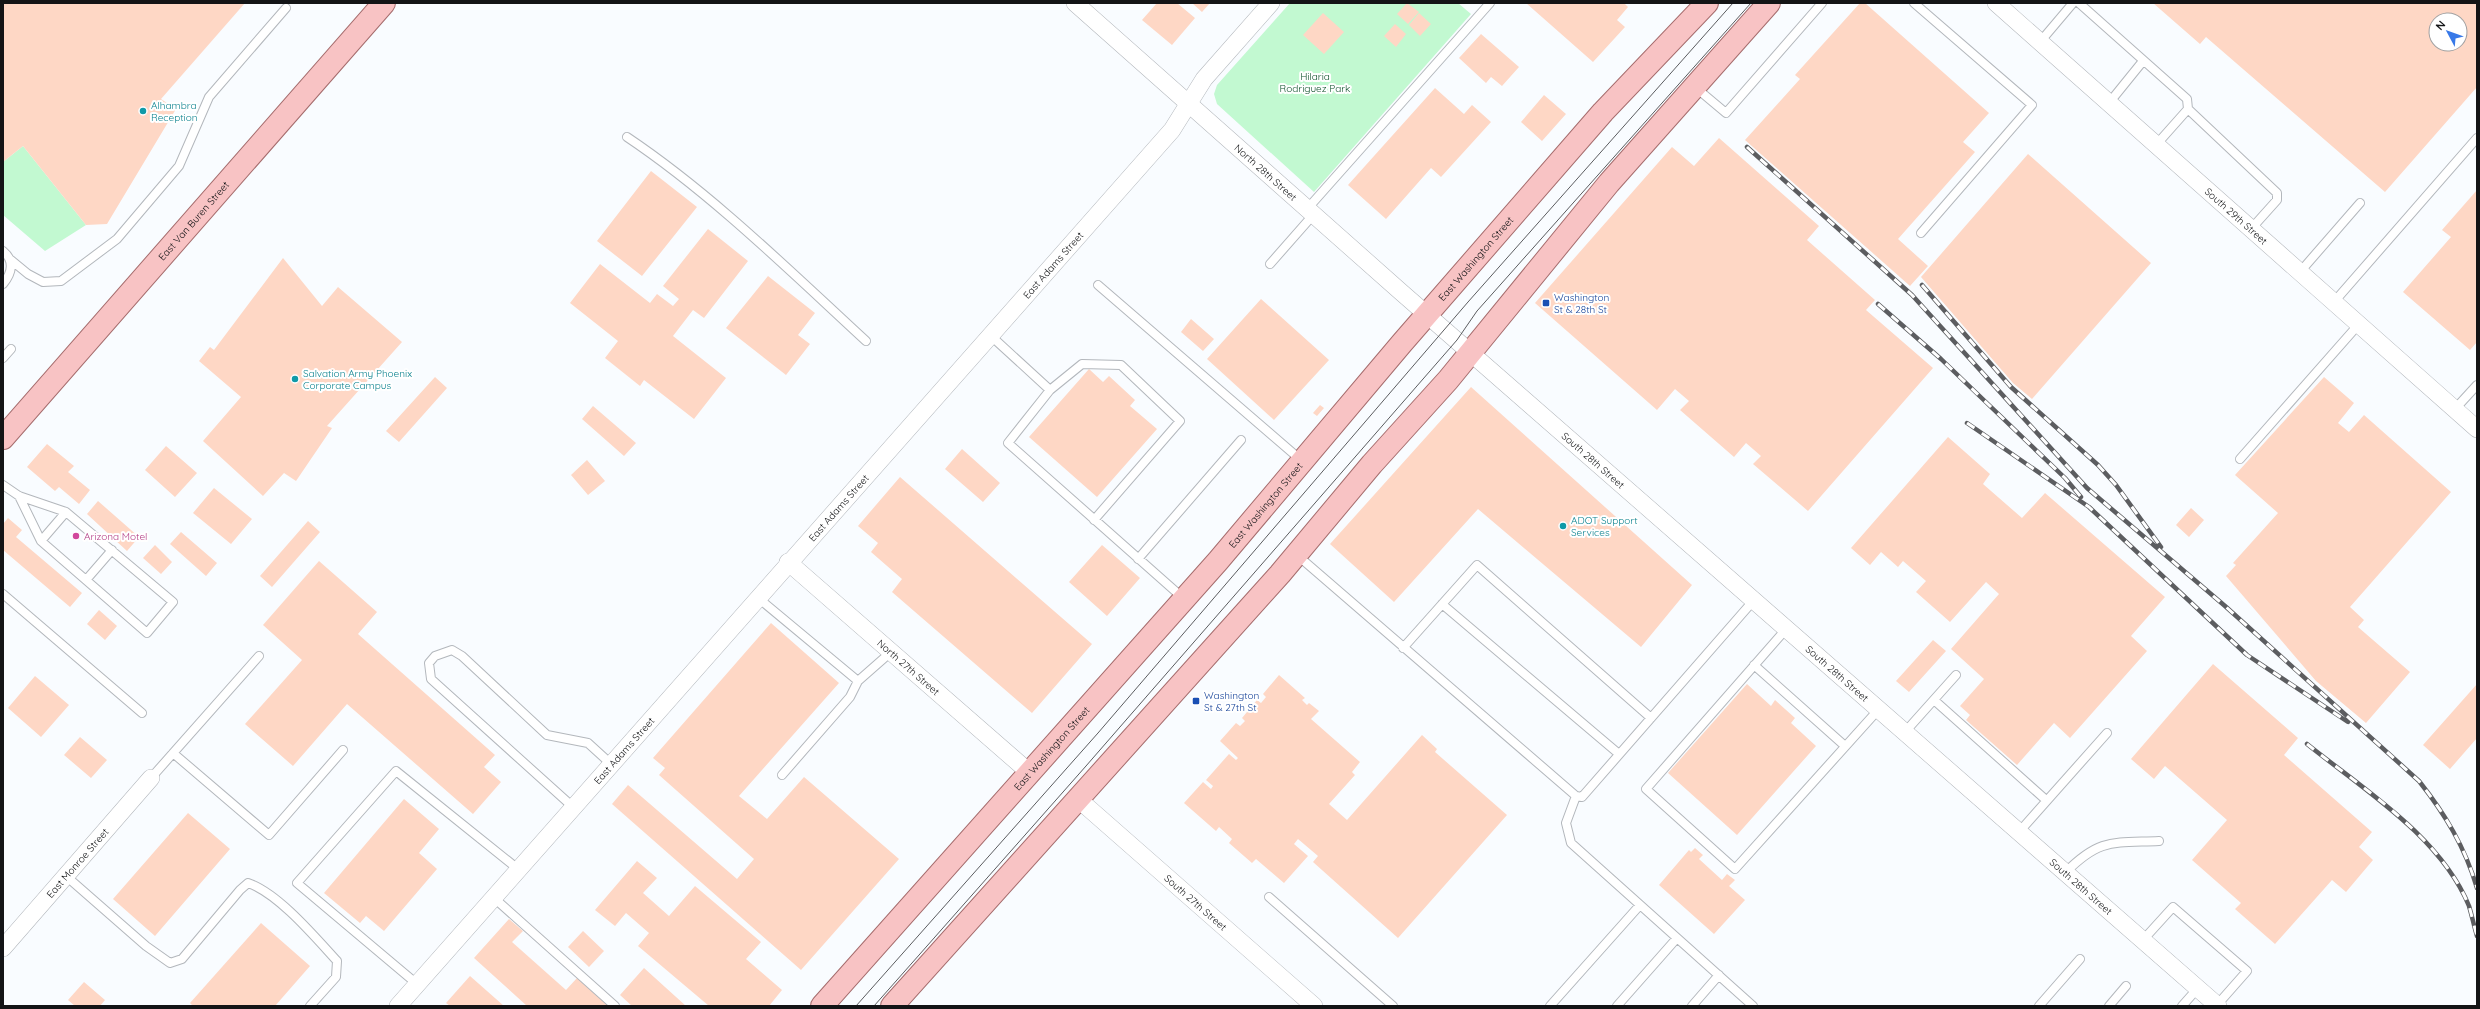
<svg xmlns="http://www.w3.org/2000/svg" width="2480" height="1009" font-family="Quicksand,sans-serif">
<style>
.green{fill:#c2f9d1}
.building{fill:#fed7c5;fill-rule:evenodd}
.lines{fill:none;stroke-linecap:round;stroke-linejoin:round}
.service-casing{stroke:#b3b7bc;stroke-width:10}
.minor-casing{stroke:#b3b7bc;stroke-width:18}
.primary-casing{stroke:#a56c6d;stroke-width:24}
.service{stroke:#fff;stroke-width:8}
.minor{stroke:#fff;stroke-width:17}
.primary{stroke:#f8c3c4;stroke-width:22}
.tram{stroke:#5c5d60;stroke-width:1}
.rail-casing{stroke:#5c5d60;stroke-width:4.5}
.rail{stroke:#fff;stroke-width:3;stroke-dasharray:9;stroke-linecap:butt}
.culture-dot{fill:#0f9aa8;stroke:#fff;stroke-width:1.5}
.transit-dot{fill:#1a4fb4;stroke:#fff;stroke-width:1.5}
.hotel-dot{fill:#d1479c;stroke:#fff;stroke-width:1.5}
.labels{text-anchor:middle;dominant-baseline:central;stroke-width:4;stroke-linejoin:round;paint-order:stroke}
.park-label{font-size:10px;fill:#11522d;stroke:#fff}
.culture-label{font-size:10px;fill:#0d838f;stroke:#fff;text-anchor:start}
.street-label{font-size:10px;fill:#131416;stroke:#fff}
.transit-label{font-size:10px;fill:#164399;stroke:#fff;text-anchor:start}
.hotel-label{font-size:10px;fill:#b23c85;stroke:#fff;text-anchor:start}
</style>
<rect width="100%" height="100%" fill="#f9fcff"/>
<path class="green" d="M1290,3H1458L1471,14L1314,192L1217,104L1214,94L1217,85Z
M23,146L86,225L45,251L3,215V162Z"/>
<path class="building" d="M3,3H245L161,99L176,109L107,224L86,225L23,146L3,162Z
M1157,3H1177L1195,18L1172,45L1142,20Z
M1192,3H1210L1202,12Z
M1407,3L1419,12L1408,24L1397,14Z
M1526,3H1624L1628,7L1617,20L1625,27L1593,62Z
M1860,3H1865L1989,113L1963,142L1975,152L1898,239L1928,266L1910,286L1745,140L1800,79L1795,75Z
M2153,3H2477V87L2385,192L2206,37L2200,44ZM2436,20H2460V44H2436Z
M1323,13L1344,32L1324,54L1303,35Z
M1419,13L1431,24L1420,36L1409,25Z
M1395,24L1406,34L1396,47L1384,36Z
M1481,34L1519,67L1502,86L1491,77L1486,83L1459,58Z
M1435,88L1464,114L1472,105L1491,122L1441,177L1431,168L1386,219L1348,185Z
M1544,95L1566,114L1542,141L1521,122Z
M1719,138L1819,226L1807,240L1875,300L1866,310L1933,368L1808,511L1753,464L1761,456L1746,443L1734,457L1680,410L1689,401L1675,389L1657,410L1535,303L1672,147L1694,166Z
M2028,154L2151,263L2032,399L2013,383L1921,277Z
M651,171L697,207L642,276L597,241Z
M2477,190V342L2470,350L2403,292L2451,237L2442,230Z
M708,229L748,261L704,318L693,310L673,336L726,378L694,419L644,380L640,386L605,358L618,341L570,303L600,264L650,303L657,294L673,306L679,299L663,286Z
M283,258L322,306L338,287L402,342L327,426L332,428L296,481L284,473L263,496L203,441L241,397L199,361L210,347L214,350Z
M768,276L815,313L798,335L810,344L786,375L726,328Z
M1261,299L1329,360L1274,420L1207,359Z
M1191,319L1214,339L1203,351L1181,332Z
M1089,369L1103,382L1109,376L1135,400L1130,406L1157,429L1097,497L1029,437Z
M435,377L447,388L399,442L386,431Z
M2324,377L2354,403L2338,423L2349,432L2364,415L2451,492L2350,607L2364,620L2358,627L2410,672L2366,723L2316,681L2226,576L2236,565L2233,563L2278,513L2235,475Z
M1471,387L1692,585L1641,647L1478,509L1394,602L1330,544Z
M1320,405L1324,408L1317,416L1313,413Z
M593,406L636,443L624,456L582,419Z
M1948,437L1990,474L1983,484L2022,518L2045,493L2165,597L2131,636L2147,651L2070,738L2054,723L2017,765L1966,720L1970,715L1960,706L1984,679L1951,649L1999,594L1986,582L1950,622L1916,592L1926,581L1903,561L1898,567L1881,552L1870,565L1851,548Z
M47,444L74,466L68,472L90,490L79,504L59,487L55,491L27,467Z
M166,446L197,473L175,497L145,470Z
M962,449L1000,483L983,502L945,469Z
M587,460L605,481L588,495L571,475Z
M900,477L1092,644L1032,713L892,592L902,579L871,552L878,543L858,526Z
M214,488L252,519L231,544L193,513Z
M98,501L139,537L127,551L87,514Z
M2191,508L2204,520L2189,537L2176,525Z
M8,518L22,530L16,537L82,593L70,607L3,550V524Z
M308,521L320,532L272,587L260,576Z
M181,532L217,563L206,576L170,544Z
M155,545L172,562L161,574L143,558Z
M1102,545L1140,578L1107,616L1069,582Z
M319,561L377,612L358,634L495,755L484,767L501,782L473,814L347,704L293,766L245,724L302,660L263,625Z
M99,610L117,626L105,640L87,624Z
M771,623L839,683L739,796L767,819L804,777L899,859L801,970L612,804L628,785L737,879L754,859L659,775L665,768L653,758Z
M1933,640L1946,651L1909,692L1896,681Z
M2213,664L2298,738L2284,755L2372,832L2359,847L2373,860L2346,892L2332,880L2275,944L2235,909L2241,903L2192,860L2227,820L2165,766L2154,779L2131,759Z
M1279,675L1305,698L1302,700L1307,705L1309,703L1319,711L1311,719L1360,762L1352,772L1355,775L1329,804L1347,820L1422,735L1437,749L1435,752L1507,815L1398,938L1313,862L1318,856L1298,839L1294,844L1308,856L1284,883L1256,859L1252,863L1229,843L1232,839L1219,827L1216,831L1184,803L1203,782L1211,789L1213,786L1206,780L1229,754L1236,760L1238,758L1220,741L1236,723L1240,726L1245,721L1242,718L1257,700L1261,703L1266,697L1263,694Z
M35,676L69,705L41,737L8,708Z
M1747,684L1771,706L1775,700L1795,718L1791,723L1816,746L1737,835L1668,773Z
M2477,684V738L2450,769L2423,745Z
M80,737L107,760L91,778L64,755Z
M404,799L439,829L419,853L437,869L384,931L366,916L360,923L324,893Z
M188,813L230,849L155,936L113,899Z
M1695,848L1703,855L1699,859L1722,880L1727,874L1735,880L1729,886L1745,900L1714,934L1659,885L1689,850L1691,852Z
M637,861L657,878L643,893L669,916L695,886L761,942L746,959L782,990L769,1006H709L638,946L649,933L626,913L615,926L595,910Z
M509,919L523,931L512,942L566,990L577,978L609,1006H527L474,958Z
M261,923L310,966L275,1006H193L190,1003Z
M583,931L604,951L589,967L568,947Z
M644,968L686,1006H632L620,995Z
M470,976L504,1006H450L446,1003Z
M84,982L105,1000L100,1006H75L68,1000Z"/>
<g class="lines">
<g class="service-casing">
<path id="service" d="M1914,3L2032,105L1921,233
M2079,3L2187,99L2188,109L2156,145
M2040,42L2073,3
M1695,87L1726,113L1822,3
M2109,103L2143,61
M2188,109L2277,193V200L2251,229
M627,137C712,194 790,271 866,341
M1308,208L1490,3
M3,251C15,261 12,273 3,284
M11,260L28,274L43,282L61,281L117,239L179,166L209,97L286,8
M1270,264L1314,214
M2300,272L2360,203
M1098,285L1302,461
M2334,302L2477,138
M990,335L1050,390L1008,443L1183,598
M3,358L11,349
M1050,390L1082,364L1121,365L1180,421L1094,520
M2455,409L2477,385
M2240,459L2359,324
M3,485L19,496L66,512
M19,496L41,541L147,633L173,602L66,512L41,541
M1297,555L1576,796L1582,797L1754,600
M1138,559L1241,440
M86,580L112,550
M3,594L142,713
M757,597L858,681L891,652
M1442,604L1619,754
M1787,628L1646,789L1735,869L1879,709
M1403,648L1477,565L1651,718
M1754,665L1845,746
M1934,700L2046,800
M1905,732L1956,675
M173,753L269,835L343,750
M782,775L850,697L858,681
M151,778L259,656
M1576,796L1566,823L1571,843L1753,1006
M573,807L431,679L429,663L435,656L452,650L462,656L547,735L588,743L611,764
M2019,832L2107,733
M2066,872C2100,838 2113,843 2159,841
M66,876L146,946L170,963L182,959L240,890L248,883C278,893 315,937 337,961L336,977L310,1006
M493,897L615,1006
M1269,897L1393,1006
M2143,940L2173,907L2247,971L2217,1005
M417,984L297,883L396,771L518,869
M1550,1006L1640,905
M1617,1006L1677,938
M1692,1006L1719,975
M2039,1006L2080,959
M2109,1006L2126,986
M2182,1006L2198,988"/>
</g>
<g class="minor-casing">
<g id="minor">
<path id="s1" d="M1075,3L1401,292L2218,1006"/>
<path id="s2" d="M1996,3L2477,429"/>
<path id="s3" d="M788,562L1030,773"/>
<path id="s4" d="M1077,798L1314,1006"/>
<path id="s5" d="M3,948L151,778"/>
<path id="s6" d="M398,1006L1172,130L1204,79L1271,3"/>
</g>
</g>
<g class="primary-casing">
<g id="primary">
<path id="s7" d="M3,438L384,3"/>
<path id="s8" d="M822,1006L1218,561L1402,343L1603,112L1707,3"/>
<path d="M892,1006L1280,574L1372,464L1448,380L1609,183L1769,3"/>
</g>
</g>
<use href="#service" class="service"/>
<use href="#minor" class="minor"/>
<use href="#primary" class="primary"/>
<path class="tram" d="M856,1006L1098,733L1468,302L1733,3
M874,1006L1086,766L1457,340L1477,311L1751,3"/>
<g class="rail-casing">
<path id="rail" d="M1747,147L1912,295L2087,488L2225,606L2419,781C2445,814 2465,847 2477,888
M1922,285L2011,387L2098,465L2116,485L2161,547
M1878,304L1941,359L2065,478L2081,497
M1967,423L2089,507L2247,655L2348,722
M2307,744C2363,789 2441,837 2469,906C2472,916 2474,926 2477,936"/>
</g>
<use href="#rail" class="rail"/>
</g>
<g class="culture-dot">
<circle cx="143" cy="111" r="4"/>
<circle cx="295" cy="379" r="4"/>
<circle cx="1563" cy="526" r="4"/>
</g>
<g class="transit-dot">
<rect x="1542" y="299" width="8" height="8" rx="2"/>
<rect x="1192" y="697" width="8" height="8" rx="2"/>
</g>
<circle class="hotel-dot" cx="76" cy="536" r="4"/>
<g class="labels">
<g class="park-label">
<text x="1315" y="76">Hilaria<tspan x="1315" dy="12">Rodriguez Park</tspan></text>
</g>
<g class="culture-label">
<text x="151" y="105">Alhambra<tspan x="151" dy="12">Reception</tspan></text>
<text x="303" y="373">Salvation Army Phoenix<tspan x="303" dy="12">Corporate Campus</tspan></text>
<text x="1571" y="520">ADOT Support<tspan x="1571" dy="12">Services</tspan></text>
</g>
<g class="street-label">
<text stroke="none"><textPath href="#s1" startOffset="255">North 28th Street</textPath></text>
<text stroke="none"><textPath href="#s2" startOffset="321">South 29th Street</textPath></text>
<text stroke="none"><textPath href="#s7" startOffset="289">East Van Buren Street</textPath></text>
<text stroke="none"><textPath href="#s8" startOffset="993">East Washington Street</textPath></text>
<text stroke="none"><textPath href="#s6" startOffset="989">East Adams Street</textPath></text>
<text stroke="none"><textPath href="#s1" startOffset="691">South 28th Street</textPath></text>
<text stroke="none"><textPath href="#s8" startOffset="669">East Washington Street</textPath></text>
<text stroke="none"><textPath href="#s6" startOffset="665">East Adams Street</textPath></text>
<text stroke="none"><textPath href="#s3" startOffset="160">North 27th Street</textPath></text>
<text stroke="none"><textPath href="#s1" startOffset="1015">South 28th Street</textPath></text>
<text stroke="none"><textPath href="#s8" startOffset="345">East Washington Street</textPath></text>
<text stroke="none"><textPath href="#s6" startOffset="341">East Adams Street</textPath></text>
<text stroke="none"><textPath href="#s5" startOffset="113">East Monroe Street</textPath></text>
<text stroke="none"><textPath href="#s1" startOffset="1339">South 28th Street</textPath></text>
<text stroke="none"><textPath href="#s4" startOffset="158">South 27th Street</textPath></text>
</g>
<g class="transit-label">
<text x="1554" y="297">Washington<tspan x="1554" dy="12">St &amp; 28th St</tspan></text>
<text x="1204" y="695">Washington<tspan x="1204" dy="12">St &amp; 27th St</tspan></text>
</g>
<g class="hotel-label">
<text x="84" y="536">Arizona Motel</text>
</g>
</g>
<rect width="2480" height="1009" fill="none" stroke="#131416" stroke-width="8"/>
<g transform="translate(2448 32) rotate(311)"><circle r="19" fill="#ffffff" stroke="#a1a1a2"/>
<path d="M0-3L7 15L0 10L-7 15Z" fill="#3879e8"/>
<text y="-6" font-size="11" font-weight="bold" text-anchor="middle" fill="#131416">N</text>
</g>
</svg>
